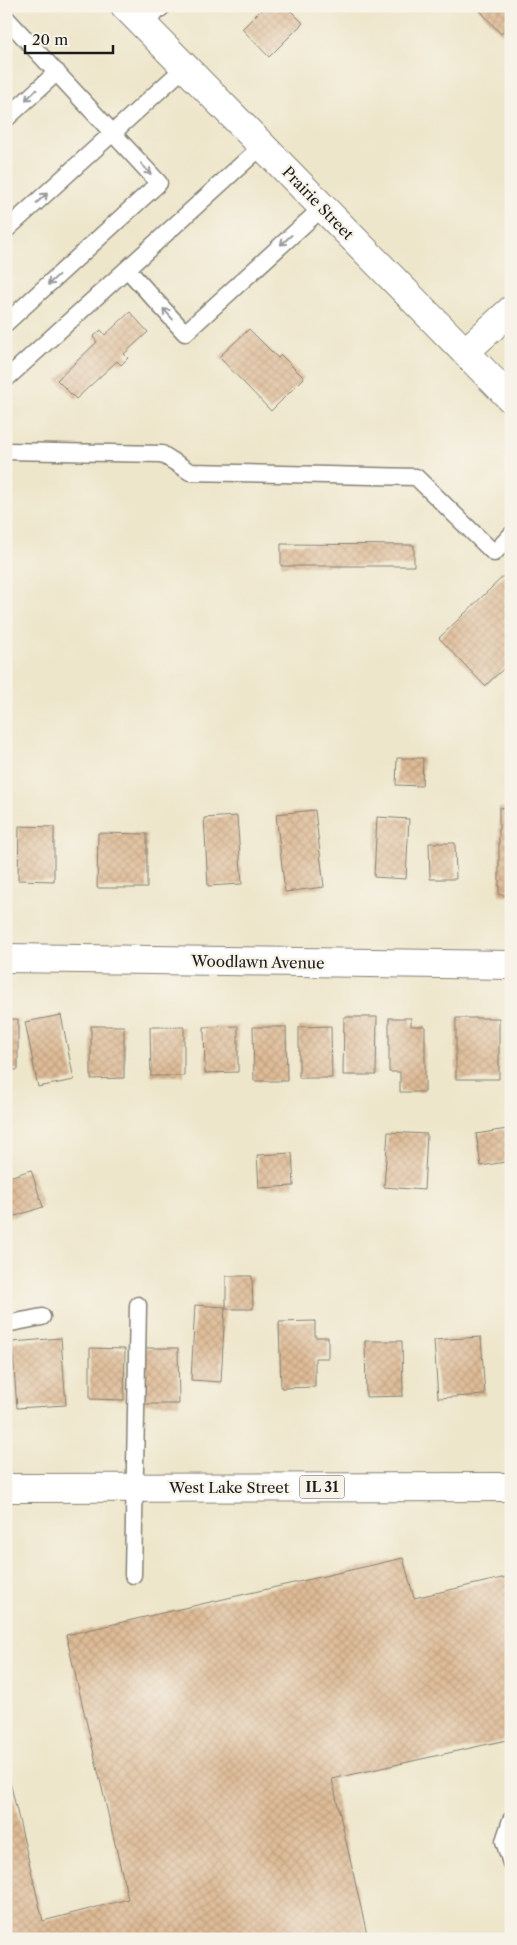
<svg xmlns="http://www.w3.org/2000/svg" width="517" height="1945" font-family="'Libre Caslon Text',serif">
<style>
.building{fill:url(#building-cross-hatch)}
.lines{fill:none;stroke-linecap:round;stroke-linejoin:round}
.service-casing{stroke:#858174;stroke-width:19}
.minor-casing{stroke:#858174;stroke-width:30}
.tertiary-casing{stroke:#858174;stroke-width:30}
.primary-casing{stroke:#858174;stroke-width:30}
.service{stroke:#fff;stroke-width:16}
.minor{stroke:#fff;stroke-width:28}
.tertiary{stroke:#fff;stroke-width:28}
.primary{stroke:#fff;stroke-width:28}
.oneway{stroke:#999}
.labels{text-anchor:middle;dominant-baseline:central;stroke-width:4.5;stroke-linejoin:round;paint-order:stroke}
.shield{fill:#f7f3e8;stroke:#5e5c59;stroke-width:1}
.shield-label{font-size:14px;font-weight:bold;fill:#1c1c1c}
.street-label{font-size:15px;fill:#1c1c1c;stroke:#f7f3e8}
</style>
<defs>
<pattern id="building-cross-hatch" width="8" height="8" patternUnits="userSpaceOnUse" patternTransform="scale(1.25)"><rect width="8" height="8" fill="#debb96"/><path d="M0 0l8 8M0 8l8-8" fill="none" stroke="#bea081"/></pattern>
</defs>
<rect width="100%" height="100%" fill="#f7f3e8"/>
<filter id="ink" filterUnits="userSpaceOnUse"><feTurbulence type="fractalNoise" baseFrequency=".02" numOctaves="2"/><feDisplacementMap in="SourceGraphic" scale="10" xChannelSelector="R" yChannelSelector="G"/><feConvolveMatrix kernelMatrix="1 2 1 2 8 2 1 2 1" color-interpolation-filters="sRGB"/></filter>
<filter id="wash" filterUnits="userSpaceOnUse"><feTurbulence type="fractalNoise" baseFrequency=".0096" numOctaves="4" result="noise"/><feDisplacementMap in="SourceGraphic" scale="20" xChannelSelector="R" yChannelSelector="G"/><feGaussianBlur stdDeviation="1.12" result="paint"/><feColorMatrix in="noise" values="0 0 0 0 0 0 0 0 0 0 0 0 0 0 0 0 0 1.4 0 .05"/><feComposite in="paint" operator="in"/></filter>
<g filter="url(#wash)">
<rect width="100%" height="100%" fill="#eee6cb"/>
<g id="blocks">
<path class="building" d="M265,6H294L290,10L303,23L269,57L242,29Z
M476,6H511V25L501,34Z
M130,312L148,332L124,354L128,358L121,365L117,361L76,399L57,380L97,342L93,337L101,330L105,335Z
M249,329L278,358L281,355L304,378L271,411L219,357Z
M281,544L414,545V566H281Z
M511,569V662L485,686L439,638Z
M397,758H423L422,786L396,785Z
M511,807V895H499V808Z
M315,810L324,887L285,892L276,814Z
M237,816L242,884L208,886L204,818Z
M377,817L409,819L406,879L374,877Z
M19,826L54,827V881L18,880Z
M98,833L147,834V888H97Z
M429,843H455L456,879H430Z
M61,1015L74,1080L38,1087L25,1022Z
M344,1017H377L376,1075H343Z
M389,1018H411V1026H425V1092H400V1072H389Z
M456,1018H499V1079H456Z
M6,1019H18V1070H6Z
M91,1026H124V1078L91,1079Z
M238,1026V1072L205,1073L204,1027Z
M331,1026L332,1078H299V1027Z
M150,1027H184V1076H151Z
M253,1027H286L287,1081H254Z
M507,1129L511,1161L481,1166L476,1134Z
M388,1132L427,1134L424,1190L384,1187Z
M292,1153L294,1186L259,1188L257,1155Z
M31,1170L43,1207L6,1219V1178Z
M226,1276H252L253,1309H226Z
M195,1305L225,1307L221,1382L191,1380Z
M315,1321V1337H328V1358H315V1387L281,1388L279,1322Z
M481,1337L485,1395L438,1398L434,1340Z
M61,1338L66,1405L17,1408L12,1342Z
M365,1341H402L403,1396L366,1397Z
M90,1348L125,1349L124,1400L90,1399Z
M143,1348H178L179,1404H144Z
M403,1558L414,1598L511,1576V1739L332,1779L368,1939H6V1765L43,1921L128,1899L66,1635Z"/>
</g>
</g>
<g filter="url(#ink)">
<use href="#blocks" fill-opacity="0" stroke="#858174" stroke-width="1"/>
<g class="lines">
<g class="service-casing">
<path id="service" d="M6,18L159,183L6,323
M143,24L163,6
M6,119L57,72
M6,230L185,67
M127,269L185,333L322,208
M6,379L262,146
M6,451L162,454L190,472L416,477L494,553L511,535
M6,1324L42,1317
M133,1575L138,1305
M511,1820L504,1841L511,1863"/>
</g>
<g class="minor-casing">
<path id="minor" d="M465,352L511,310
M6,958L511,965"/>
</g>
<g class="tertiary-casing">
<path id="tertiary" d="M125,6L511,399"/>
</g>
<g class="primary-casing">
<path id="primary" d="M6,1488L511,1487"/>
</g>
<use href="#service" class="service"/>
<use href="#minor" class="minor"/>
<use href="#tertiary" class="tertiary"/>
<use href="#primary" class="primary"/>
</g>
<defs><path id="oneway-shaft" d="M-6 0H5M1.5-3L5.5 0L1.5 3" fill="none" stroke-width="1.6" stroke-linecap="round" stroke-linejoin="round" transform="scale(1.25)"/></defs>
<g class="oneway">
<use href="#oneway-shaft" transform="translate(31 95) rotate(137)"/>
<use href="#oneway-shaft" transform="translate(146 169) rotate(48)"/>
<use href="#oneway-shaft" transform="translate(42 198) rotate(-42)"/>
<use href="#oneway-shaft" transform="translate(286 240) rotate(138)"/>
<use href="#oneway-shaft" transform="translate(53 280) rotate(137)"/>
<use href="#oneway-shaft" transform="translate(168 314) rotate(-132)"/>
</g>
</g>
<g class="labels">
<rect class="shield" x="299.5" y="1475.5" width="45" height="23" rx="4"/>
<g class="shield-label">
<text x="322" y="1487">IL 31</text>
</g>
<g class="street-label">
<text transform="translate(318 203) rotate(46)">Prairie Street</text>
<text transform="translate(258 962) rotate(1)">Woodlawn Avenue</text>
<text x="229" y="1487">West Lake Street</text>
</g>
</g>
<rect width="517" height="1945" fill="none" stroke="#f7f3e8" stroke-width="25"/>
<path d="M25 45v8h88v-8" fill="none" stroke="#1c1c1c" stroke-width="2.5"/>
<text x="32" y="45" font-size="15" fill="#1c1c1c" stroke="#f7f3e8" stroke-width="4" paint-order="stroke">20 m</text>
</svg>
